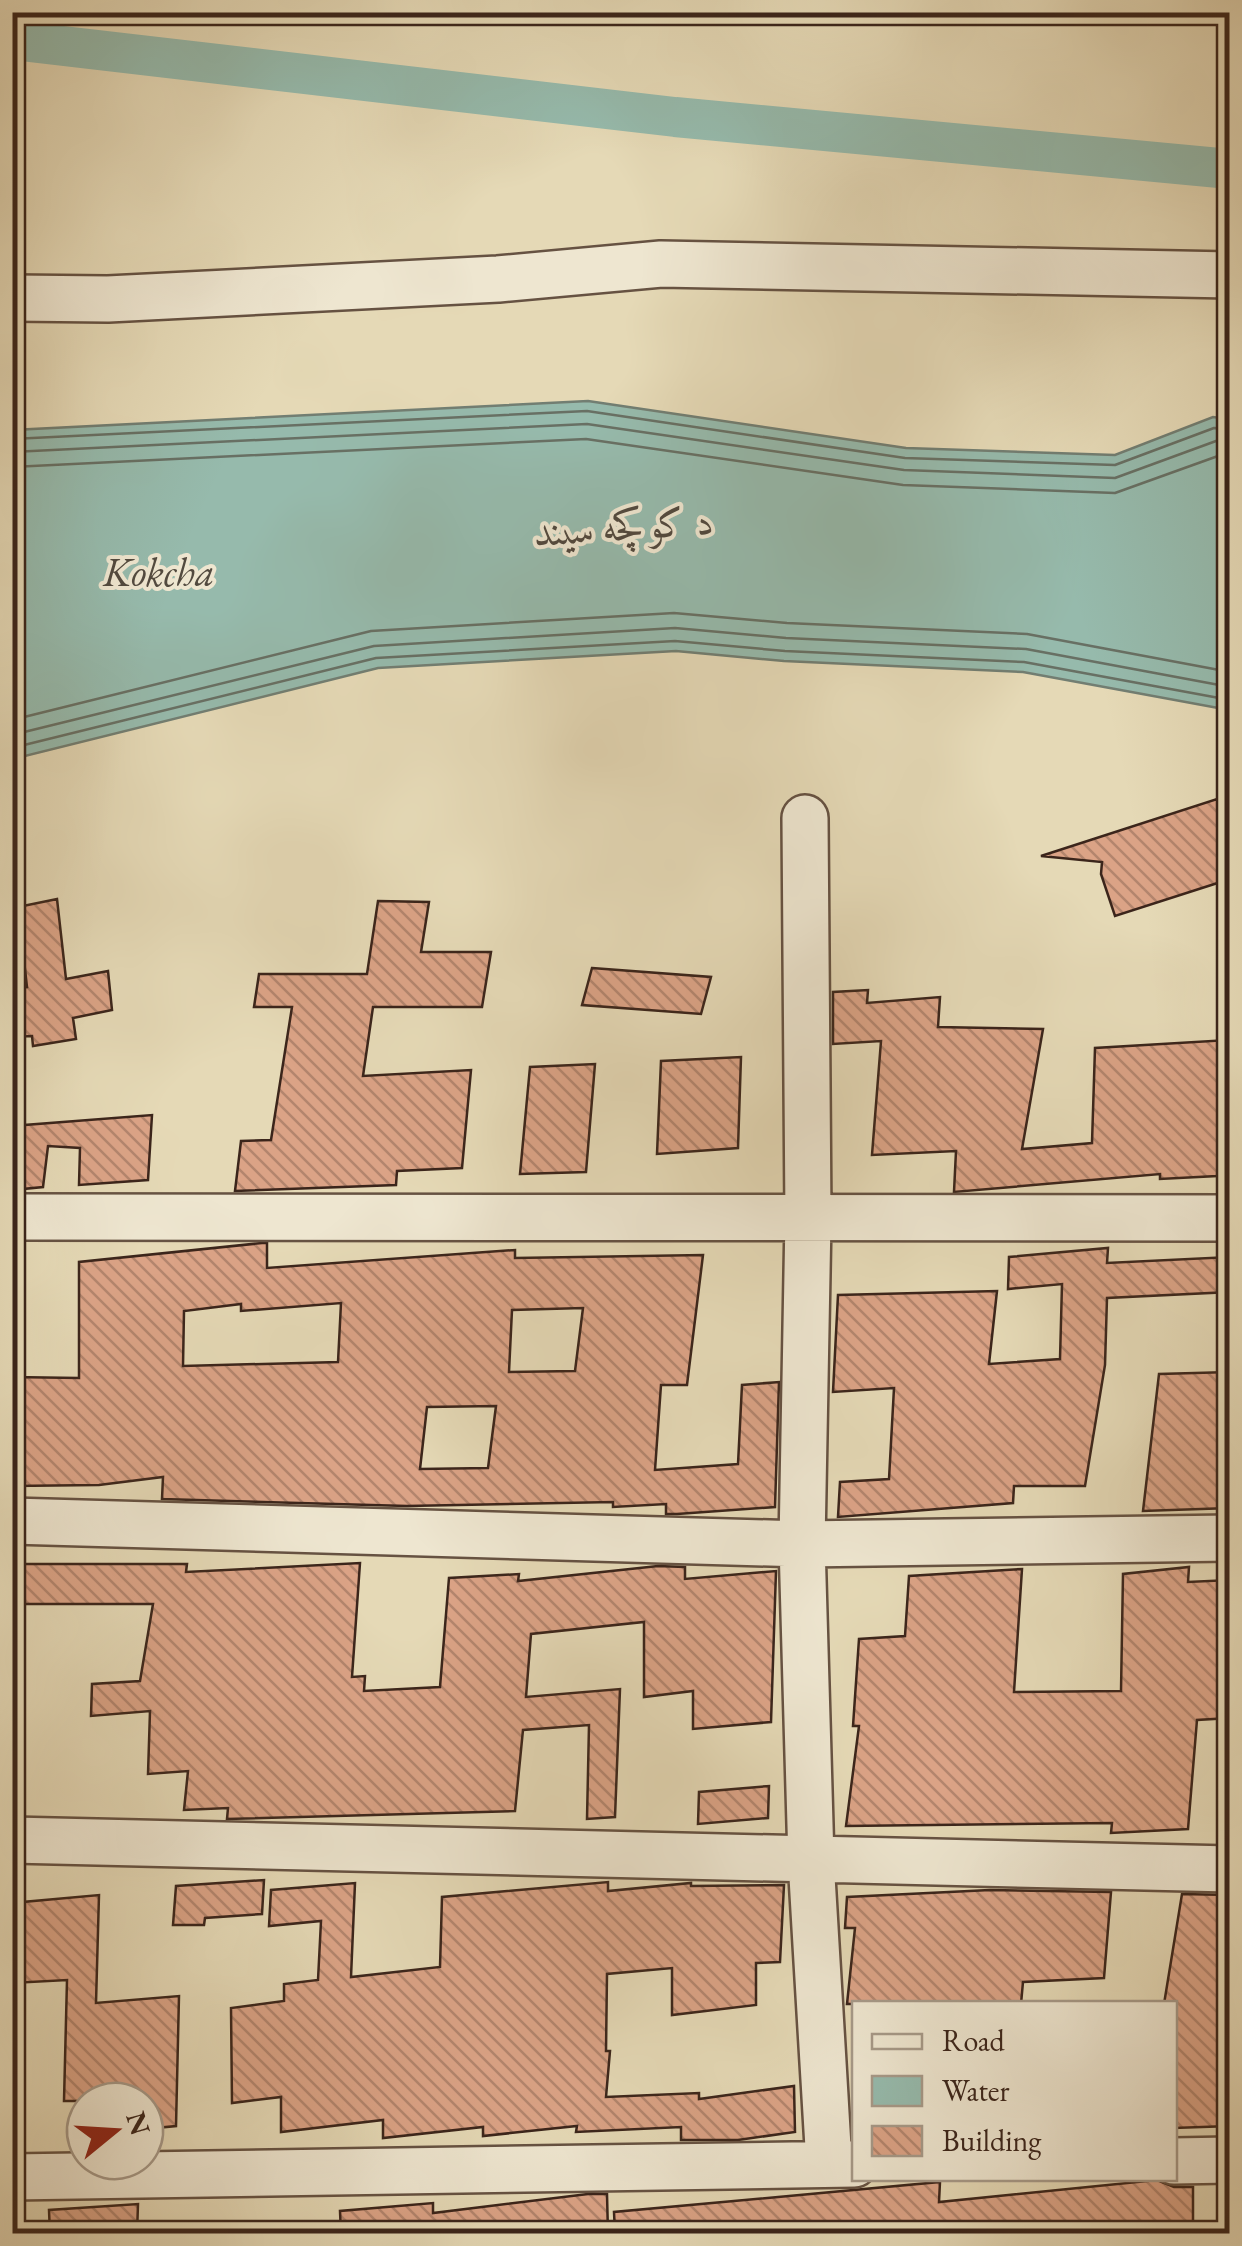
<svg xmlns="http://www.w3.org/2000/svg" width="1242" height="2246" font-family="'EB Garamond',Amiri,serif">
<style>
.water{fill:#96baac;stroke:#727e72;stroke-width:2.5}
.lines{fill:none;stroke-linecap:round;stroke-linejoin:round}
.shore{stroke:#687064;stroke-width:2.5}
.canal{stroke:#96baac;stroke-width:40}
.building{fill:url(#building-back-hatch);stroke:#3b251b;stroke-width:2.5;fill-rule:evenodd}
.minor-casing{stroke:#665242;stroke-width:50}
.minor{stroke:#eee6d0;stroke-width:45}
.labels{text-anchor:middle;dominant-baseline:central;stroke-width:8;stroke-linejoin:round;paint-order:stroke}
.water-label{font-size:40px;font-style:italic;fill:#524a3f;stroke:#eee6d0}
</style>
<defs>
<pattern id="building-back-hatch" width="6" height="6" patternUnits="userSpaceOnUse" patternTransform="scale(2.5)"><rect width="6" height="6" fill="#dba386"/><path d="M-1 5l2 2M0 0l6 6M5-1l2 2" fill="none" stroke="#b3856d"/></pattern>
</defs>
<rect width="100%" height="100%" fill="#e5d9b6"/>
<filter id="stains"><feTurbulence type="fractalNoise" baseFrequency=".002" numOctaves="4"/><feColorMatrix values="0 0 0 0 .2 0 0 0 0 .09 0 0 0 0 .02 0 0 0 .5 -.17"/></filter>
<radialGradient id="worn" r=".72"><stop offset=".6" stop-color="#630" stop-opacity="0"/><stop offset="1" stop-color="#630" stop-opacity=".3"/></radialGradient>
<path class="water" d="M588,401L906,448L1115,455L1213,417L1229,419V710L1023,672L784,661L676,651L378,668L13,759V430Z"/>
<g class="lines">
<path class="shore" d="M12,439L587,411L905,458L1115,465L1214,428L1230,429
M12,452L587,424L904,470L1115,478L1216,441H1230
M12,467L586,439L903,485L1115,493L1218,456H1230
M12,720L371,631L674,613L787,623L1027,634L1230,672
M12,735L374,646L675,628L786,638L1026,649L1230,687
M12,748L376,658L675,641L785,651L1024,662L1230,700"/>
<path class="canal" d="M12,40L675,117L1230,169"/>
</g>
<path class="building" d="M1217,799L1230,838V879L1115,916L1101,874L1102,862L1041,856Z
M57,899L66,979L108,971L112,1010L73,1018L76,1039L33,1046L32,1036L12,1037V988L27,987L18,907Z
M378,901L429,902L421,952H491L482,1007H373L363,1076L471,1070L462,1168L397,1171L396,1185L235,1191L241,1141L271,1140L292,1007H254L259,974H367Z
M592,968L711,977L701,1014L582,1005Z
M868,990L867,1003L940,997L938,1027L1043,1029L1022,1149L1092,1143L1095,1048L1228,1040L1217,1176L1160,1179V1174L954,1192L956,1151L872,1155L881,1041L833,1044V992Z
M741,1057L738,1148L657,1154L661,1061Z
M595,1064L586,1172L520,1174L530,1067Z
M152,1115L148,1180L79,1185L80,1148L48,1146L43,1187L12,1190V1126Z
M262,1243H267V1268L515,1250V1258L703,1255L687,1385H661L655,1470L738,1464L742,1385L779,1382L775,1507L677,1514H666V1504L613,1507V1502L407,1506L162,1499L163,1477L99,1485L12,1486V1377L79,1378V1262ZM341,1303L338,1362L183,1366L184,1311L241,1304V1311ZM583,1308L575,1371L509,1372L512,1310ZM496,1406L488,1468L420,1469L427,1407Z
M1108,1248L1107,1263L1230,1257V1292L1107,1298L1105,1365L1085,1486H1014L1013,1503L838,1517L840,1482L889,1479L894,1388L833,1392L838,1295L997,1291L989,1364L1060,1359L1062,1284L1008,1289L1009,1257Z
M1230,1372V1508L1143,1511L1159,1374Z
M360,1563L352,1677L365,1676L364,1691L440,1687L449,1578L519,1574L518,1581L658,1566L685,1567V1579L776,1571L771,1722L693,1729V1691L644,1697V1622L531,1634L526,1697L620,1689L615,1817L587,1819L589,1725L523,1730L515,1811L227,1819L228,1808L184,1810L188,1771L148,1774L150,1711L91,1716L92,1684L140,1681L153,1604H12V1564H187L186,1572Z
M1189,1567L1188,1582L1230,1580V1718L1197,1720L1188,1829L1111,1833L1112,1823L846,1826L859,1726H853L859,1639L905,1636L909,1576L1022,1569L1014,1692L1121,1691L1123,1574Z
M769,1786L768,1818L698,1824L699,1792Z
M264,1880L262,1914L205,1918L204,1925H173L176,1886Z
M608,1882V1891L691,1883V1886L784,1885L780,1962L756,1963V2005L672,2015V1968L607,1974L606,2051H610L606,2097L699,2093V2099L794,2086L795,2132L738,2140H681V2127L576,2132L577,2126L483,2136V2127L383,2138V2120L281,2132V2097L232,2103L231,2008L284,2001V1984L318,1980L321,1921L269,1926L271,1890L355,1883L351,1977L440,1967L442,1897Z
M990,1890L1111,1892L1104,1978L1023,1982L1021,2004H847L855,1928H845L847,1897Z
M1182,1894L1230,1895V2126L1174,2128V2004H1164Z
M99,1895L96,2003L179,1996L176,2126L145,2129V2101H64L67,1980L12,1983V1903Z
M1157,2180L1174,2187H1193V2234H738V2230L615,2234L614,2212L940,2182L939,2202Z
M588,2194H607L608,2234H341L340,2211L433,2203V2213Z
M138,2204L137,2234H50L49,2210Z"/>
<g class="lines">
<g class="minor-casing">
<path id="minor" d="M12,298L108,299L498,279L661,264L1230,275
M805,818L808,1219L802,1544L811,1860L829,2164
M12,1217L1230,1218
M12,1521L802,1544L1230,1538
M12,1840L1230,1869
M1174,2161L1230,2160
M12,2177L854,2164"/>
</g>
<use href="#minor" class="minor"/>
</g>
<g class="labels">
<g class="water-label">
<text transform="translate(624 526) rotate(-4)">د کوکچه سیند</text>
<text x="159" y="572">Kokcha</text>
</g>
</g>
<rect width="1242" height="2246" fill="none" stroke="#e5d9b6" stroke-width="50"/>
<rect x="15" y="15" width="1212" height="2216" fill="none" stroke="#3b251b" stroke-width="5"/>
<rect x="25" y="25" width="1192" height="2196" fill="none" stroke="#3b251b" stroke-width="2.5"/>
<rect x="852" y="2001" width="325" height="180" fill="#eee6d0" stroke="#a69988" stroke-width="2.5"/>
<rect x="872" y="2034" width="50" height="15" fill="#eee6d0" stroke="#a69988" stroke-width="2.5"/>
<text x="942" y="2051" font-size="30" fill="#3b251b">Road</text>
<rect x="872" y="2076" width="50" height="30" fill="#96baac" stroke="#a69988" stroke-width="2.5"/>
<text x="942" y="2101" font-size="30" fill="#3b251b">Water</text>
<rect x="872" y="2126" width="50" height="30" fill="url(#building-back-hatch)" stroke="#a69988" stroke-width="2.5"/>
<text x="942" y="2151" font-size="30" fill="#3b251b">Building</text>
<g transform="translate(115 2131) rotate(72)"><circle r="48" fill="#eee6d0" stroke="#a69988" stroke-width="2.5"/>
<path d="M0-8L18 38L0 25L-18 38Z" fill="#8f2418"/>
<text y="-15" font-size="28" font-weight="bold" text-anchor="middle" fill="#3b251b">N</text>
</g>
<rect width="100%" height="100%" filter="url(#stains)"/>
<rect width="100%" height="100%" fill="url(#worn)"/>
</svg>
